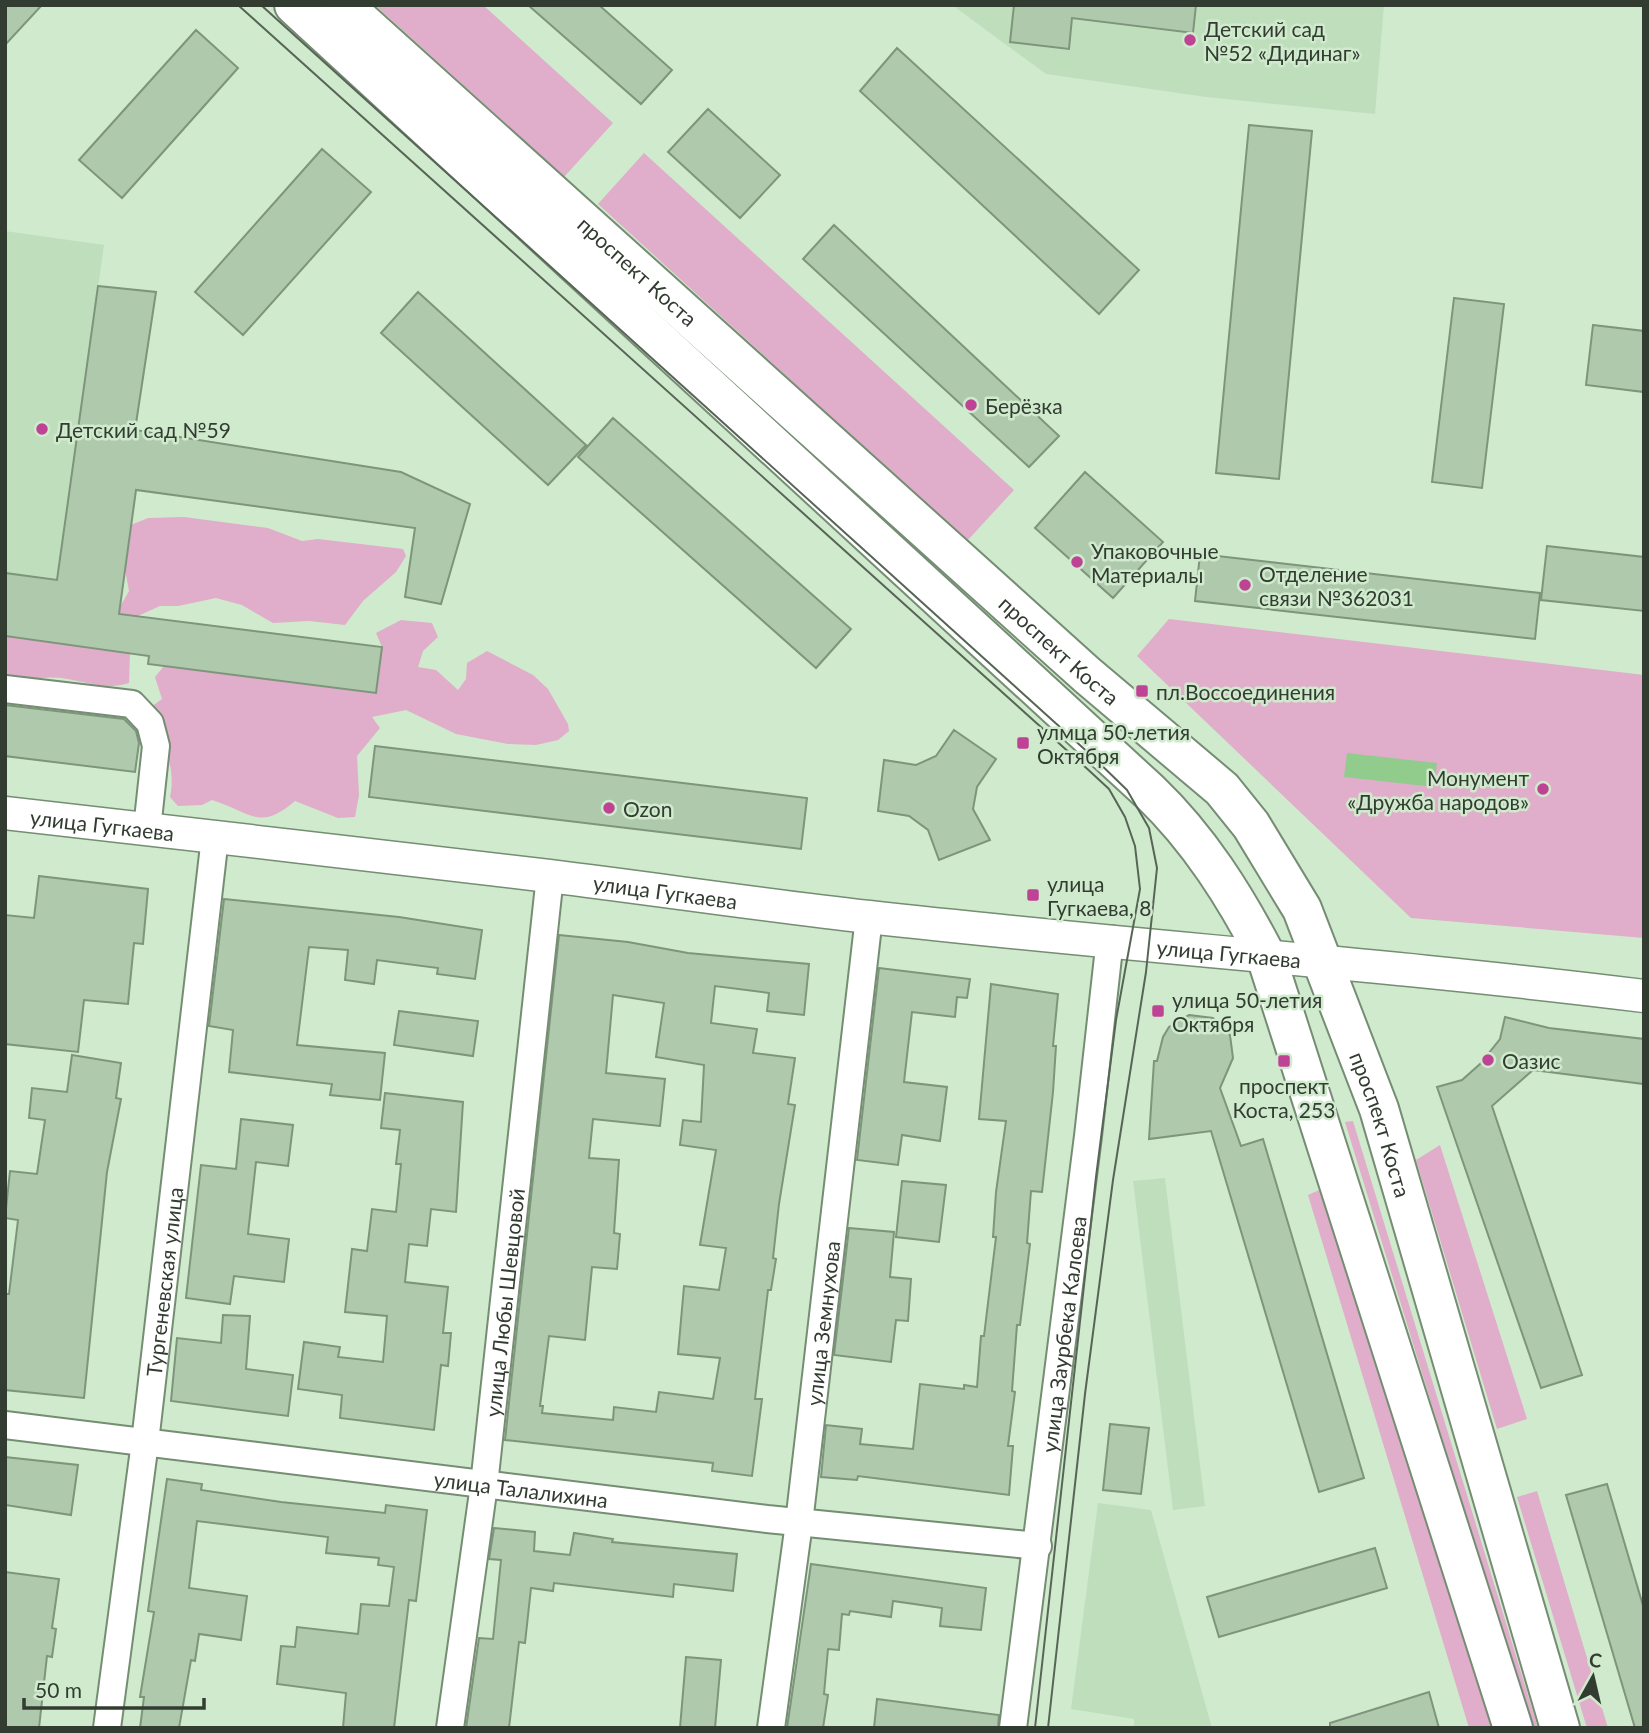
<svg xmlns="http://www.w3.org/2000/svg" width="1649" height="1733" font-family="Lato,sans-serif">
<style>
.built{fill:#bfdfbc}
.green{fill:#e0adca}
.water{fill:#92cc8d}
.building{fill:#afc9ad;stroke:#7d957b;stroke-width:2;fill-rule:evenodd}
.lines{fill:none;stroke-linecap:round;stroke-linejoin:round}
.minor-casing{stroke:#758d73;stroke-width:30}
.tertiary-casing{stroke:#758d73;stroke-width:35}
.primary-casing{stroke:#758d73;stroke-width:42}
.minor{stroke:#fff;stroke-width:26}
.tertiary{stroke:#fff;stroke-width:32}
.primary{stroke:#fff;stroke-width:38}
.tram{stroke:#576556;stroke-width:2}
.poi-dot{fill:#be4395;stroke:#d0eacd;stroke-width:2.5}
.labels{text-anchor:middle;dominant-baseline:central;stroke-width:5;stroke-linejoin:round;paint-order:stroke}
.poi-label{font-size:21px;fill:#323c31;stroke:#d0eacd;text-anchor:start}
.street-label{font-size:21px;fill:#323c31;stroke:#d0eacd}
</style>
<rect width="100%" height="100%" fill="#d0eacd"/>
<path class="built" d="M952,5H1384L1375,114L1206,97L1046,74Z
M5,231L104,245L57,580L5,573Z
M1165,1178L1205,1506L1173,1510L1133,1181Z
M1098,1503L1151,1510L1212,1728H1134V1719L1071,1709Z"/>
<path class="green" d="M375,5H483L613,123L564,177Z
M644,153L1014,490L967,541L598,204Z
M184,517L268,528L302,541L318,539L403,549L406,556L396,572L363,601L345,625L309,621L273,623L242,605L216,598L178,606H160L131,619L129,683C100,693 73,674 42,678C28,679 20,687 5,683V614L108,628L129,591L122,553L131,525L148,518Z
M1169,619L1644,675V938L1411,918L1137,656Z
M401,620L432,623L438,637L423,651L418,667L436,670L458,690L466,679L467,663L487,651L533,675L548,689L568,724L569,731L558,740L536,745L508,744L456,734L406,710L372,717L380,728L357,756L359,795L355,817L338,818L295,801C259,832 251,812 212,800L202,805L178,806L170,797C177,765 161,738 147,710L162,699L155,677L164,666L376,693L382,647L376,633Z
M1353,1121L1538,1728H1531L1345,1122Z
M1440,1145L1527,1419L1497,1429L1416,1160Z
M1337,1182L1504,1728H1469L1308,1195Z
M1537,1491L1608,1728H1587L1517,1497Z"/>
<path class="water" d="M1347,753L1437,763L1434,787L1344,777Z"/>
<path class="building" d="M5,5H42L5,45Z
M528,5H599L672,70L641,104Z
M1014,5H1196L1193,33L1072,18L1069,49L1010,42Z
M196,30L238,68L122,198L79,160Z
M897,48L1139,270L1099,314L860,91Z
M708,109L780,175L740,218L668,152Z
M1249,125L1312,131L1279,479L1216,473Z
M322,149L371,192L243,335L195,292Z
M834,225L1059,436L1029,467L803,259Z
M98,286L156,292L135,430L401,472L470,504L441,604L405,597L415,528L136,490L119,614L382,647L376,693L148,664L149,656L5,636V573L57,580Z
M418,292L586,445L548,485L381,333Z
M1454,298L1504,304L1482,488L1432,482Z
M1593,325L1644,331V392L1586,385Z
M613,418L851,629L816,668L578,457Z
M1085,472L1163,542L1113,598L1035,528Z
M1547,546L1644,557V611L1541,600Z
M1200,554L1540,593L1535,639L1195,601Z
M5,705L124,719L136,731L139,743L135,772L5,756Z
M954,730L996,759L977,787L973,809L990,840L939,860L928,830L909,816L878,811L884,760L916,765L936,756Z
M375,746L807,798L801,849L369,797Z
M39,876L148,889L143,944L134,943L128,1004L84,1000L78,1052L5,1044V915L34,918Z
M224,899L399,917L482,930L475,979L437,974L438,968L377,960L374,984L345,980L348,950L309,947L297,1045L385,1053L380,1100L330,1095L332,1084L229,1072L233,1030L209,1026Z
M559,935L628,942L688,953L809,964L804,1015L767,1011L769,993L715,986L711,1023L757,1029L753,1053L795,1058L788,1104L795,1105L779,1204L773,1258L776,1259L771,1290H768L755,1399H762L752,1476L712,1471L713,1463L505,1440ZM613,995L664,1003L656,1057L704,1065L701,1122L683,1120L680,1145L716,1150L700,1245L726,1248L719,1290L684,1286L678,1354L720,1358L713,1399L659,1392L656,1412L614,1407L613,1420L542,1413L543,1406H540L549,1336L585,1340L592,1267L617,1269L620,1234L614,1233L619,1160L589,1158L593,1119L660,1126L665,1079L606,1073Z
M879,968L970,979L967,998L957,997L955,1017L912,1012L904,1082L947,1087L940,1141L902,1135L898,1165L857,1160Z
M991,984L1058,994L1053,1046H1056L1053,1092L1042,1192L1031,1191L1027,1243L1030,1244L1020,1325H1017L1012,1391L1015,1392L1008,1446H1013L1009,1495L858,1476L857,1480L821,1477L826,1425L862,1429L860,1444L913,1449L920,1384L964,1389V1385L977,1387L981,1336H984L996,1237H993L996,1192L1006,1121L979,1119Z
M399,1011L478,1021L473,1056L394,1045Z
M1189,1015L1213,1018L1230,1035L1233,1058L1220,1088L1241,1146L1263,1139L1364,1478L1319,1492L1211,1131L1149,1139L1154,1061H1157L1163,1037L1169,1027Z
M1505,1017L1549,1028L1644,1039V1084L1533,1070L1492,1106L1582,1375L1541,1388L1437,1087L1462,1080L1480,1064L1500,1039Z
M72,1055L121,1063L116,1098L121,1099L107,1172L84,1398L5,1390V1294H9L18,1220L5,1218L10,1171L37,1174L45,1120L29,1118L32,1088L67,1092Z
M385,1093L463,1102L456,1212L431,1209L427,1246L409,1244L405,1282L448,1287L443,1333H451L448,1366L441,1365L434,1430L340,1418L342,1395L298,1389L304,1342L340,1347L338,1357L383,1362L387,1316L345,1312L352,1249L367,1251L372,1209L396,1212L401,1164H396L400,1130L381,1128Z
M241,1119L293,1125L288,1166L256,1162L248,1234L289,1239L284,1282L234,1276L230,1304L186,1298L201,1165L236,1169Z
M902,1181L946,1185L939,1242L896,1237Z
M849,1228L894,1232L890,1277L911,1279L908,1321L896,1320L891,1362L834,1355Z
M223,1315L250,1316L246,1369L293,1375L288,1416L171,1401L177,1338L221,1343Z
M1110,1424L1149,1428L1141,1494L1103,1490Z
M5,1457L78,1465L71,1515L5,1505Z
M167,1479L202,1484L201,1490L281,1502L385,1513L386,1505L427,1510L416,1601L409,1600L394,1728H343L346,1693L277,1684L281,1646L295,1647L297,1627L358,1634L361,1604L389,1606L394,1567L378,1565L379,1558L326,1553L328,1537L197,1521L189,1588L247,1596L241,1640L199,1634L195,1661L191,1660L179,1728H140L144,1697H140L154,1612L148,1611Z
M1607,1484L1644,1609V1728H1635L1566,1495Z
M494,1528L535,1532L534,1551L570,1555L574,1533L613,1539L612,1542L737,1554L733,1591L674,1584L673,1597L554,1583L553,1591L531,1588L525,1643L519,1642L509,1728H466L479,1638L493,1639L501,1560L489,1559Z
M1375,1548L1387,1588L1219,1637L1207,1597Z
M811,1564L986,1588L981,1630L940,1626L942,1608L893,1601L891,1617L850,1611L849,1615L842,1614L839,1650L828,1649L824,1694L828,1695L823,1728H787Z
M5,1572L59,1579L52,1628L56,1629L52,1657L47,1656L39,1728H5Z
M686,1657L721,1660L715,1728H680Z
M1429,1692L1439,1728H1330V1723Z
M877,1699L999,1715L998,1728H874Z"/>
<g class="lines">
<g class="minor-casing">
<g id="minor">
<path d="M5,689L132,704L150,723L156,746L147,829"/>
<path id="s1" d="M5,1425L767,1519L1038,1546"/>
<path id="s2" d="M107,1728L145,1442L215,837"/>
<path id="s3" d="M450,1728L484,1485L550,876"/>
<path id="s4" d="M771,1728L799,1523L869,917"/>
<path id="s5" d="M1013,1728L1088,1136L1110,939"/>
</g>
</g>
<g class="tertiary-casing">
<g id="tertiary">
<path id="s6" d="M5,813C186,834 368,854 549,876C655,889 762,905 869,917C1127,946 1386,964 1644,996"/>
</g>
</g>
<g class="primary-casing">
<g id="primary">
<path d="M294,5L1150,792C1199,839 1235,896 1266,956L1513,1728"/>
<path id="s7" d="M343,5L1087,675L1222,789L1251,825L1302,909L1379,1109L1560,1728"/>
</g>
</g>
<use href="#minor" class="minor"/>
<use href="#tertiary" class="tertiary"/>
<use href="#primary" class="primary"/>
<path class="tram" d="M238,5L1082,764L1109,789L1125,817L1135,846L1140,889L1116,1020L1096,1177L1035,1728
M261,5L1092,756L1127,790L1149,828L1157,868L1146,972L1113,1180L1085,1394L1048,1728"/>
</g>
<g class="poi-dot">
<circle cx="1190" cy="40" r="7"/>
<circle cx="971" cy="405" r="7"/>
<circle cx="42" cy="429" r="7"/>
<circle cx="1077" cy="562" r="7"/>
<circle cx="1245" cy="585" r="7"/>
<rect x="1135" y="684" width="14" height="14" rx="3.5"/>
<rect x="1016" y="736" width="14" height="14" rx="3.5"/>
<circle cx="1543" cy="789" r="7"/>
<circle cx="609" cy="808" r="7"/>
<rect x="1026" y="888" width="14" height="14" rx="3.5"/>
<rect x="1151" y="1004" width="14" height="14" rx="3.5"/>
<circle cx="1488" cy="1060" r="7"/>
<rect x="1277" y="1054" width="14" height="14" rx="3.5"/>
</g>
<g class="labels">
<g class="poi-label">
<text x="1204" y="28">Детский сад<tspan x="1204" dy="24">№52 «Дидинаг»</tspan></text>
<text x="985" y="405">Берёзка</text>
<text x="56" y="429">Детский сад №59</text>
<text x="1091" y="550">Упаковочные<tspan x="1091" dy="24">Материалы</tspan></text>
<text x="1259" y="573">Отделение<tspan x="1259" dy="24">связи №362031</tspan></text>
<text x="1156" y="691">пл.Воссоединения</text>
<text x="1037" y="731">улмца 50-летия<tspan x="1037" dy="24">Октября</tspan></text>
<text x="1529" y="777" text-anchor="end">Монумент<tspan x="1529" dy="24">«Дружба народов»</tspan></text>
<text x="623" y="808">Ozon</text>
<text x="1047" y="883">улица<tspan x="1047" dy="24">Гугкаева, 8</tspan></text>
<text x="1172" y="999">улица 50-летия<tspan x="1172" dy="24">Октября</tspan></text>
<text x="1502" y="1060">Оазис</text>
<text x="1284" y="1085" text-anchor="middle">проспект<tspan x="1284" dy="24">Коста, 253</tspan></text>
</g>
<g class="street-label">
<text stroke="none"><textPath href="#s7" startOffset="397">проспект Коста</textPath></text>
<text stroke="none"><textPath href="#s7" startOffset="964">проспект Коста</textPath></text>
<text stroke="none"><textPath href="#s6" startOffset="98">улица Гугкаева</textPath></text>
<text stroke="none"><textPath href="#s6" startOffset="665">улица Гугкаева</textPath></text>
<text stroke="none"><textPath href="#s6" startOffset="1232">улица Гугкаева</textPath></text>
<text stroke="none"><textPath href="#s7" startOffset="1552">проспект Коста</textPath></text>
<text stroke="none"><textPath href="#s2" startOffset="450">Тургеневская улица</textPath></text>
<text stroke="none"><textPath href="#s3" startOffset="429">улица Любы Шевцовой</textPath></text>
<text stroke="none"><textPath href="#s4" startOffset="408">улица Земнухова</textPath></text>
<text stroke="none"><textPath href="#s5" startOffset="397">улица Заурбека Калоева</textPath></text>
<text stroke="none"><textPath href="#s1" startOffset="520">улица Талалихина</textPath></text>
</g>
</g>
<rect width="1649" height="1733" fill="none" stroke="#323c31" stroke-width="14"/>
<g transform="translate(1593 1677) rotate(8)" stroke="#d0eacd" stroke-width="5" paint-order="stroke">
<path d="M0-5L12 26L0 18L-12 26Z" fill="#323c31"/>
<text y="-10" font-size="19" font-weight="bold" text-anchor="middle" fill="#323c31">С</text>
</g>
<path d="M24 1698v10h180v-10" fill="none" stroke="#323c31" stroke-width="3.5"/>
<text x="35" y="1698" font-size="21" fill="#323c31" stroke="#d0eacd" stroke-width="5" paint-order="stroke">50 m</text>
</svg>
